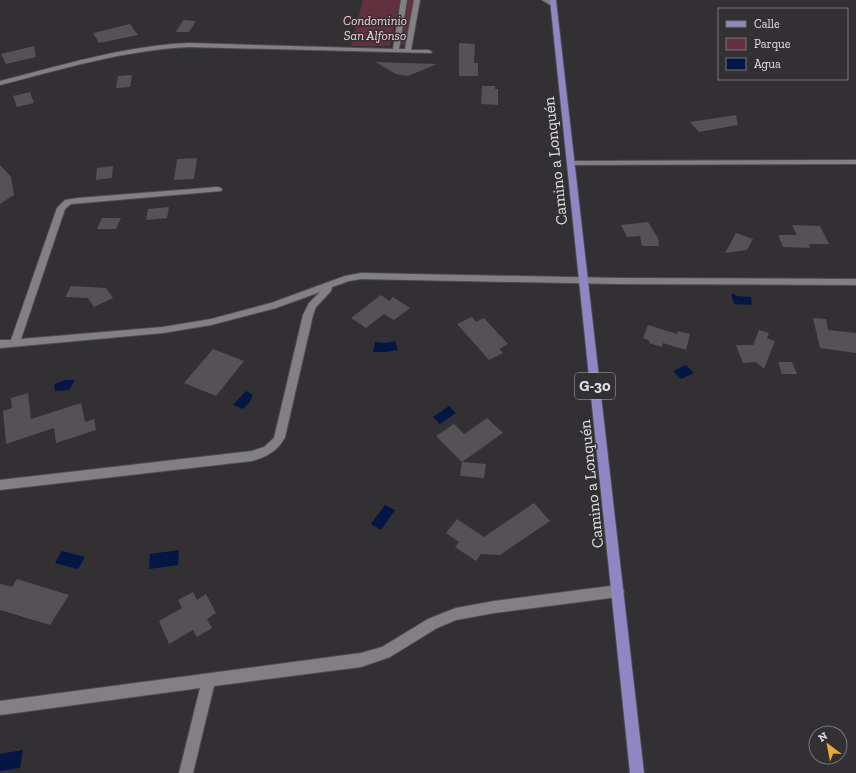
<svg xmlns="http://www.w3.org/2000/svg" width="856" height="773" font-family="'Zilla Slab',serif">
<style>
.green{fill:#62313f}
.water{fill:#031644}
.building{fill:#565154}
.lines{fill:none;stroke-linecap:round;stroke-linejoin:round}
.minor-casing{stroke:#4e4c4f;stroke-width:2}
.primary-casing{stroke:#4e4c4f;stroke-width:2}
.minor{fill:#838085;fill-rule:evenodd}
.primary{fill:#8f87c4;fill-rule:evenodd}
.labels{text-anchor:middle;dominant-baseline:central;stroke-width:3;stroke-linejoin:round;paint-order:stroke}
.far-park-label{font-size:13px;font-style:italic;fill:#fbd1db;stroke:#323033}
.shield{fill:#323033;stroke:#adabae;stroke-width:1}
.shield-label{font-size:15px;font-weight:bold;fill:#e2e0e3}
.street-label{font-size:16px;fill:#e2e0e3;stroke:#323033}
</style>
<rect width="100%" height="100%" fill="#323033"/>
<path class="green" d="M363,0H400L390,46H351Z
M407,0H414L407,45H399Z"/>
<path class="water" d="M731,294H735L736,296L751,297L752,305L734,304Z
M395,341L398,350L386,352H373L375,342L386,343Z
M686,365L694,373L681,379L673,371Z
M65,380H75L69,390L55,391L54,384Z
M246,391L253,395L249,403L243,409L233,405Z
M449,406L456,413L440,424L433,417Z
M385,505L395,510L381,530L371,524Z
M179,550L178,565L149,569L150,554Z
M62,551L85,557L78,569L55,563Z
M23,750L20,768L0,771V754Z"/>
<path class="building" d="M183,20L196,21L189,32H176Z
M130,24L138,35L99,43L93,33Z
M459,43L475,44L474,63H478V76H459Z
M34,46L36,57L6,64L1,54Z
M375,62L437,64L408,76L396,74Z
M132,75L130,87L116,88L118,76Z
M482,86H495V89H498V105L481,104Z
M30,92L34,103L17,107L13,96Z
M736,115L738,125L699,132L690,122Z
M197,158L194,179L174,180L177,159Z
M0,165L11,177L14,195L0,204Z
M113,166L112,178L96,180L97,168Z
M169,207L167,218L146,220L148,209Z
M102,218H121L116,229H97Z
M648,222L658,238L659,246H642L640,236L627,237L621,225Z
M792,225L820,226L829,244H809L810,248L783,247L778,235H797Z
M736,233L753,239L747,250L725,253Z
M71,286L106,288L113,298L94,307L88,298L65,297Z
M381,295L389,301L393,297L410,308L394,320L384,314L366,328L351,318Z
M472,317L476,322L484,318L508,344L499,349L503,353L489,360L457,324Z
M813,318L826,319L828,330L856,333V353L820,348Z
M648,325L677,334L678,331L690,334L686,350L663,343L662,347L649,343L650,341L643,338Z
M759,330L769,333L767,338L775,341L764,369L756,362L743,363L736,345H753Z
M213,349L244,361L216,396L184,383Z
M778,362H792L797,374H782Z
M28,393L31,419L81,403L85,422L94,419L96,430L56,443L54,428L6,444L3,411L12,408L11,398Z
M487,418L503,433L462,462L436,436L454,424L464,434Z
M462,462L486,464L484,478L460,476Z
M534,503L550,521L500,555L481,554L476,561L455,547L459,542L446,533L457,519L484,537Z
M17,579L69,595L50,625L0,610V584L12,587Z
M193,592L197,600L206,594L216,613L207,619L212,628L197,637L193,630L169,644L159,621L182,608L178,600Z"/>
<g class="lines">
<g class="minor-casing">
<path id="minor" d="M401,0H407L399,49H405L414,0H420L411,50H429L432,52L431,53L189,47C124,50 63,69 0,85V81C63,65 124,46 189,43L393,49Z
M542,0H549L557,5L552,6Z
M856,160V164L571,165L567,163L571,161Z
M218,187L222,189L221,191L71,204L65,209L21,339L163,327L211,319L271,303L345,276L361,273L617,278L856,279V285L617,284L361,279L349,281L332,287L331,291L316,307L313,315L285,437C278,451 266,457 252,461L0,490V480L252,451L264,447L274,438L303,315L309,303L320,292L276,308L211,325L163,333L0,348V340H11L57,208L65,200L78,198Z
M618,585L622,587L624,591L622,595L618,597L494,613L456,620L437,628L390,657L361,667L214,686L193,773H179L200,688L0,715V701L361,653L382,647L428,619L456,608L494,601Z"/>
</g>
<g class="primary-casing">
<path id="primary" d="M550,0H556L644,773H630Z"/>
</g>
<use href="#minor" class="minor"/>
<use href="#primary" class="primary"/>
</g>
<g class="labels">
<g class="far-park-label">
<text x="375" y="20">Condominio<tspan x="375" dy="15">San Alfonso</tspan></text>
</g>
<rect class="shield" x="575" y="373" width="40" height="26" rx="3"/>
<g class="shield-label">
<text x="595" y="386">G-30</text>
</g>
<g class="street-label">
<text transform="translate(555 161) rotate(-96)">Camino a Lonquén</text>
<text transform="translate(591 484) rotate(-96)">Camino a Lonquén</text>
</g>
</g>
<rect x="718" y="8" width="130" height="72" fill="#323033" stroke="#787679"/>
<rect x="726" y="21" width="20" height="6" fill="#8f87c4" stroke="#787679"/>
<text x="754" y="28" font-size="12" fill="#e2e0e3">Calle</text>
<rect x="726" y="38" width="20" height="12" fill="#62313f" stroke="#787679"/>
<text x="754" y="48" font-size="12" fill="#e2e0e3">Parque</text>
<rect x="726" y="58" width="20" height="12" fill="#031644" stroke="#787679"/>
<text x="754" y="68" font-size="12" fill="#e2e0e3">Agua</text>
<g transform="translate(828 745) rotate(328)"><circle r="19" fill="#323033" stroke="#787679"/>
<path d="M0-3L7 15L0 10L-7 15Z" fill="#eaaa39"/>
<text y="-6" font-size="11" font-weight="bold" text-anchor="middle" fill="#e2e0e3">N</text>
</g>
</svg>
